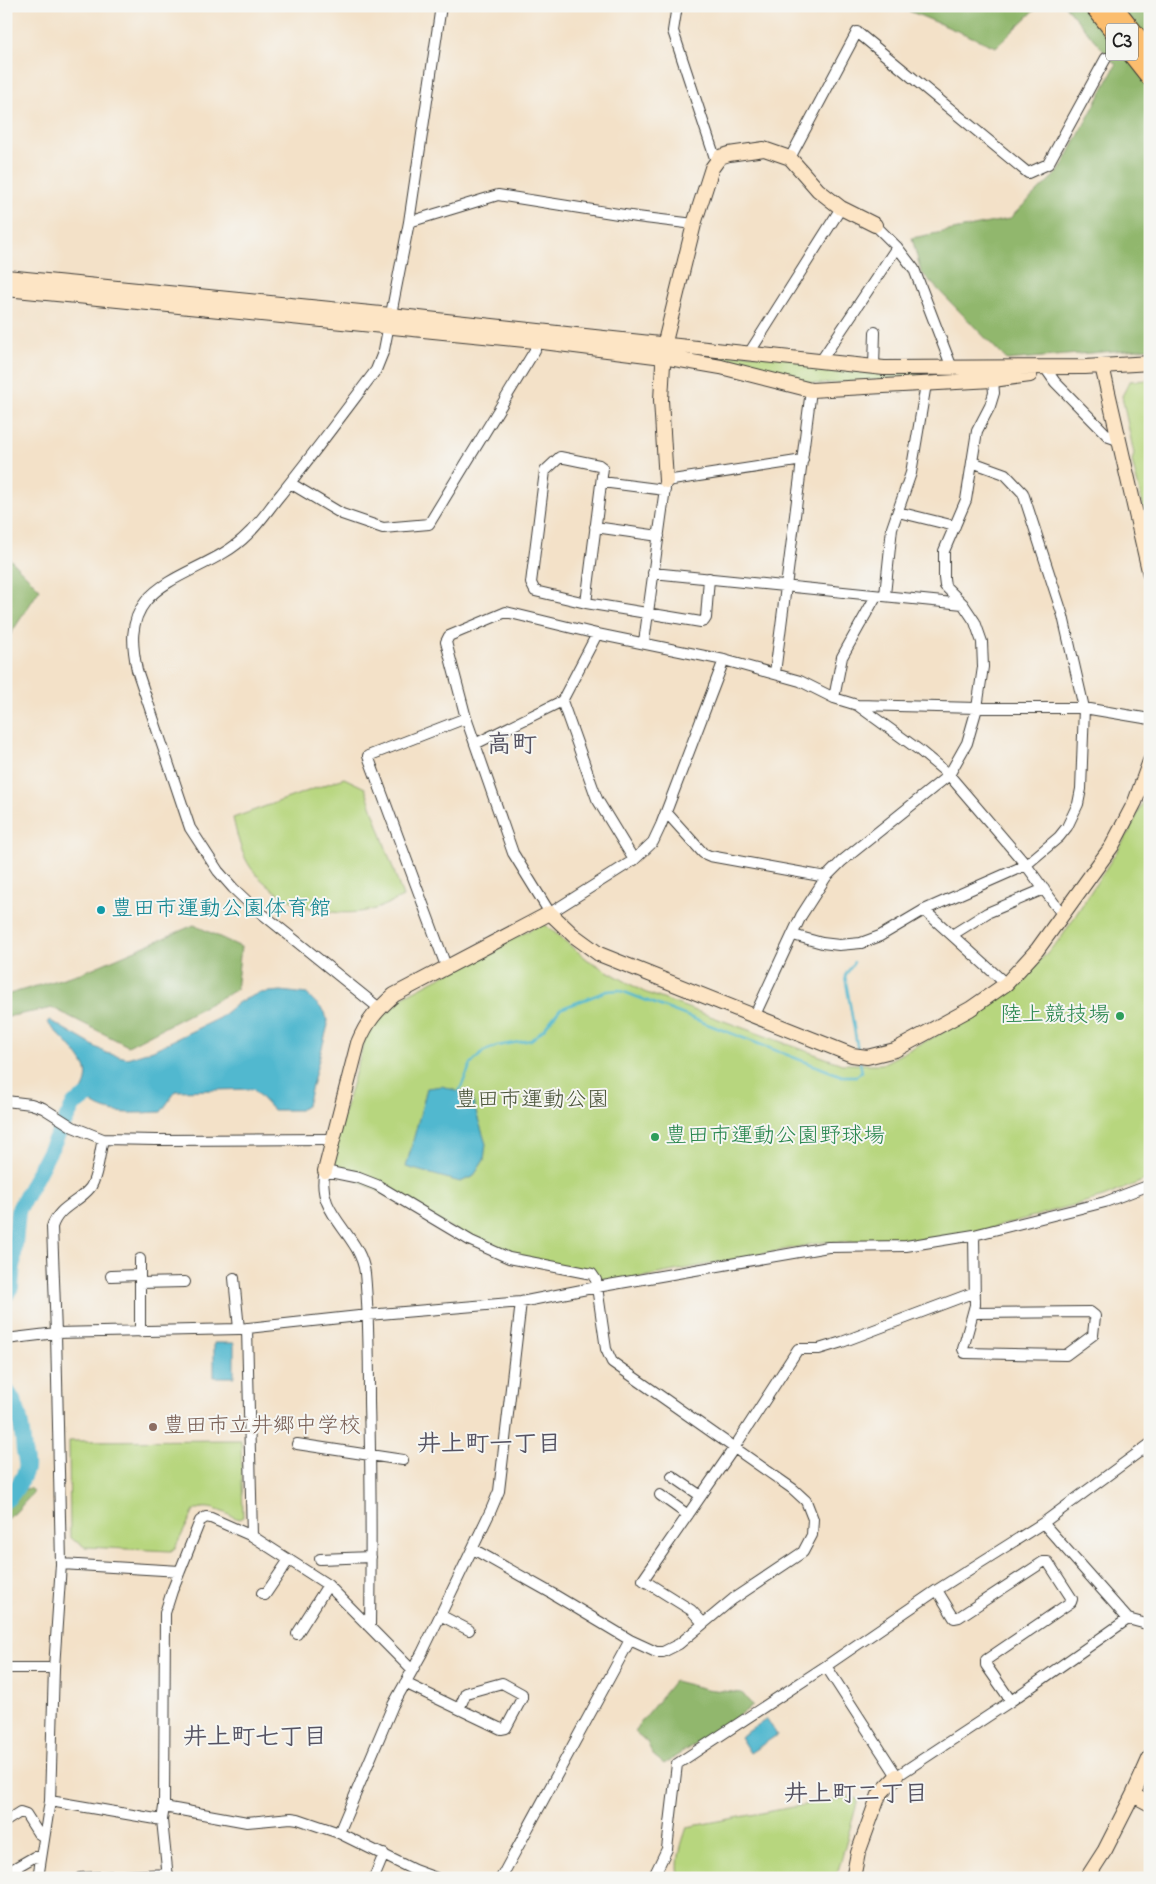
<svg xmlns="http://www.w3.org/2000/svg" width="1156" height="1884" font-family="'Indie Flower','Klee One',sans-serif">
<style>
.green{fill:#b7d67e;stroke:#6a794d}
.forest{fill:#91b76d;stroke:#566a44}
.water{fill:#51b8cf;stroke:#366a76}
.lines{fill:none;stroke-linecap:round;stroke-linejoin:round}
.stream{stroke:#51b8cf;stroke-width:2.5}
.river{stroke:#51b8cf;stroke-width:16}
.street-casing{stroke:#3c3a36;stroke-width:12}
.secondary-casing{stroke:#3c3a36;stroke-width:16}
.highway-casing{stroke:#3c3a36;stroke-width:20}
.street{stroke:#fff;stroke-width:10}
.secondary{stroke:#fde5c5;stroke-width:14}
.highway{stroke:#fbbd6e;stroke-width:18}
.culture-dot{fill:#0f9aa8;stroke:#f6f6f2;stroke-width:2}
.leisure-dot{fill:#2e9e5b;stroke:#f6f6f2;stroke-width:2}
.education-dot{fill:#8d6e63;stroke:#f6f6f2;stroke-width:2}
.labels{text-anchor:middle;dominant-baseline:central;stroke-width:4;stroke-linejoin:round;paint-order:stroke}
.shield{fill:#f6f6f2;stroke:#5d5d5c;stroke-width:1}
.shield-label{font-size:21px;font-weight:bold;fill:#1c1c1c}
.culture-label{font-size:22px;fill:#0d838f;stroke:#f6f6f2;text-anchor:start}
.leisure-label{font-size:22px;fill:#27864d;stroke:#f6f6f2;text-anchor:end}
.park-label{font-size:22px;fill:#4a5439;stroke:#f6f6f2}
.education-label{font-size:22px;fill:#785e54;stroke:#f6f6f2;text-anchor:start}
.neighbourhood-label{font-size:24px;font-weight:bold;fill:#565362;stroke:#f6f6f2}
.quarter-label{font-size:25px;font-weight:bold;fill:#565362;stroke:#f6f6f2}
</style>
<rect width="100%" height="100%" fill="#f6f6f2"/>
<filter id="ink" filterUnits="userSpaceOnUse"><feTurbulence type="fractalNoise" baseFrequency=".02" numOctaves="2"/><feDisplacementMap in="SourceGraphic" scale="10" xChannelSelector="R" yChannelSelector="G"/><feConvolveMatrix kernelMatrix="1 2 1 2 8 2 1 2 1" color-interpolation-filters="sRGB"/></filter>
<filter id="wash" filterUnits="userSpaceOnUse"><feTurbulence type="fractalNoise" baseFrequency=".0096" numOctaves="4" result="noise"/><feDisplacementMap in="SourceGraphic" scale="20" xChannelSelector="R" yChannelSelector="G"/><feGaussianBlur stdDeviation="1.12" result="paint"/><feColorMatrix in="noise" values="0 0 0 0 0 0 0 0 0 0 0 0 0 0 0 0 0 1.4 0 .05"/><feComposite in="paint" operator="in"/></filter>
<g filter="url(#wash)">
<rect width="100%" height="100%" fill="#f3e1c8"/>
<path class="green" d="M683,350L1030,371L819,384L789,380L683,354Z
M1150,380V534L1132,461L1134,454L1122,396L1130,381Z
M344,778L365,788L403,897C392,902 379,909 367,911C323,918 279,904 251,868C241,854 237,835 233,818Z
M1150,786V1178L1103,1197L970,1234L896,1242H824L602,1285L597,1274L502,1254L329,1166L366,1035L393,1002L543,923L588,960L644,992L842,1064H882L947,1030L1012,990L1061,938L1128,834Z
M241,1440L243,1517L239,1519C225,1514 208,1502 194,1511L175,1548L171,1551L85,1547L70,1538L69,1441Z
M852,1796L858,1800L836,1878H679C676,1859 681,1845 687,1827Z"/>
<path class="forest" d="M897,6H1039L996,47Z
M1065,6H1150V348L1007,360L921,272L912,238L1009,219L1060,170L1116,65Z
M6,555L40,589L6,641Z
M194,925L241,947L236,990L128,1046L53,1008L6,1017V995L84,972Z
M29,1488L34,1492L15,1513L6,1519V1503L21,1491Z
M674,1681L706,1689L742,1693L753,1706L664,1764L653,1755L647,1742L634,1731Z"/>
<path class="water" d="M281,991L307,994L325,1012L328,1025L307,1105L300,1110H273L253,1089L176,1091L161,1112C131,1113 101,1118 81,1092C85,1086 88,1078 86,1070C83,1057 57,1033 47,1023L49,1020L106,1053L127,1058L153,1050L219,1018L239,1002L259,993Z
M442,1086L471,1096L486,1144L484,1160L473,1177L460,1182L406,1167L427,1088Z
M214,1343H234V1377H214Z
M767,1719L777,1735L750,1753L740,1737Z"/>
<g class="lines">
<path class="stream" d="M854,962L845,976L858,1051
M459,1092L471,1064L484,1051L497,1046L531,1040L544,1029L560,1009L607,991L619,990L842,1076H856L862,1072L860,1062"/>
<path class="river" d="M6,1295L11,1287L18,1211L74,1104L103,1087
M6,1390C21,1407 22,1431 24,1452C25,1457 27,1463 26,1468C25,1476 13,1495 6,1500"/>
</g>
</g>
<g filter="url(#ink)">
<g class="lines">
<g class="street-casing">
<path id="street" d="M677,6L673,31L716,161
M790,158L857,32L1028,173L1048,164L1106,58
M409,222L498,195L637,217L694,224
M875,225L897,247L914,269L952,368
M748,355L841,208
M820,362L897,247
M874,367L875,332
M1048,372L1055,382L1109,437L1118,440
M602,482L665,490
M290,483L342,514L383,528L429,524L535,350V341
M898,512L955,526
M595,527L659,536
M653,573L963,604
M885,595L892,528L911,473L926,384
M586,603L603,468L599,465L560,457L545,471L531,583L535,591L586,603L701,622L704,621L706,618L709,578
M644,642L666,481L803,460
M724,660L661,825L653,842L634,860L550,913L513,853L466,718L446,642L449,636L506,612L597,634L724,660L800,681L834,698L857,705L977,708H1084L1150,719
M775,673L811,390
M834,698L842,657L876,596
M562,701L597,799L634,860
M857,705L919,750L949,775L1026,865L1062,914
M475,744L562,701L597,634
M666,812L703,853L710,856L826,877
M924,910L1006,984
M793,935L822,943L839,945L861,943L880,936L924,910L1026,865L1059,837L1067,827L1078,804L1081,789L1084,708L1063,616L1023,493L1005,474L972,462
M952,935L987,913L1044,889
M446,966L368,756L466,718
M379,1008L250,904L233,888L218,871L190,828L137,670C132,646 129,622 146,601C169,573 219,564 247,535C260,523 270,507 281,494C314,453 345,411 376,370L384,350L409,222L441,6
M754,1017L801,916L826,877L842,861L949,775L967,743L977,708L983,667L982,642L975,622L963,604L945,586L944,578V551L966,500L977,431L990,406L994,393L993,380
M6,1101L31,1104L43,1108L73,1127L103,1139L156,1140L333,1139
M974,1235L975,1305L963,1349L965,1353L1066,1355L1093,1335L1095,1316L1090,1312L974,1313
M140,1259V1332
M111,1276L139,1275
M234,1278L239,1329
M140,1283L185,1282
M247,1328L252,1536
M6,1339L56,1333L239,1329L368,1315L521,1302L597,1287L828,1247L906,1246L974,1235L1105,1202L1150,1185
M297,1444L403,1460
M672,1476L701,1496
M660,1495L688,1515
M1043,1523L1128,1619L1150,1625
M320,1559L371,1557
M61,1564L180,1571
M937,1590L954,1618L959,1617L1043,1562H1048L1072,1599L1071,1602L986,1660V1665L1011,1701
M262,1593L265,1595L288,1561
M440,1615L469,1630
M703,1623L691,1610L643,1580L734,1448L798,1349H819L842,1342L975,1292
M370,1626C371,1551 371,1476 369,1402C369,1359 369,1316 365,1273C360,1233 314,1214 325,1171L359,1178L377,1185L471,1241L509,1258L592,1274L596,1280L606,1349L612,1362L793,1489L806,1501L813,1519L812,1535L803,1552L733,1599L679,1644L663,1652H656L630,1640L553,1594L473,1549
M297,1634L328,1585
M826,1666L897,1776L1011,1701L1128,1619
M6,1668H54
M405,1683L459,1709
M502,1683L522,1694V1698L506,1728L501,1729L459,1709L466,1693Z
M50,1801L162,1820
M164,1807L247,1822L291,1818L298,1819L339,1833L414,1870L436,1878
M6,1821L20,1812L26,1814L38,1833L44,1837
M339,1833L393,1705L422,1653L491,1510L499,1491L521,1302
M6,1873L34,1857L41,1858
M38,1878L50,1801L54,1668L61,1564L56,1333L52,1227C58,1207 78,1203 90,1188C97,1179 100,1151 103,1139
M80,1878L168,1874
M168,1878L162,1820L164,1807L165,1613L172,1591L200,1521L206,1517L211,1518L252,1536L328,1585L412,1670
M374,1878L384,1854
M501,1878L630,1640
M653,1878L667,1849L677,1764L826,1666L937,1590L1043,1523L1150,1444"/>
</g>
<g class="secondary-casing">
<path id="secondary" d="M6,277L391,315L884,368L1085,367L1150,363
M6,289L535,341L663,357L721,367L811,390L993,380L1030,375
M1102,366L1150,575
M666,481L661,400L664,346L694,224L712,168L720,157L729,154L764,149L790,158L818,190L841,208L875,225
M325,1171L358,1043C367,1021 377,1010 394,995L550,913L573,935L599,954L852,1055L867,1057L895,1050L970,1009L1006,984L1037,950L1112,846L1135,802L1150,761
M1133,1795L1150,1804
M853,1878L858,1853L879,1795L897,1776
M1087,1878L1105,1850L1133,1795L1150,1757"/>
</g>
<g class="highway-casing">
<path id="highway" d="M1094,6L1150,77
M1113,6L1150,53"/>
</g>
<use href="#street" class="street"/>
<use href="#secondary" class="secondary"/>
<use href="#highway" class="highway"/>
</g>
</g>
<circle class="culture-dot" cx="101" cy="910" r="5"/>
<g class="leisure-dot">
<circle cx="1120" cy="1016" r="5"/>
<circle cx="655" cy="1137" r="5"/>
</g>
<circle class="education-dot" cx="153" cy="1427" r="5"/>
<g class="labels">
<rect class="shield" x="1106" y="23.5" width="32" height="37" rx="4"/>
<g class="shield-label">
<text x="1122" y="42">C3</text>
</g>
<g class="culture-label">
<text x="111" y="910">豊田市運動公園体育館</text>
</g>
<g class="leisure-label">
<text x="1110" y="1016">陸上競技場</text>
<text x="665" y="1137" text-anchor="start">豊田市運動公園野球場</text>
</g>
<g class="park-label">
<text x="532" y="1101">豊田市運動公園</text>
</g>
<g class="education-label">
<text x="163" y="1427">豊田市立井郷中学校</text>
</g>
<g class="neighbourhood-label">
<text x="489" y="1445">井上町一丁目</text>
<text x="255" y="1738">井上町七丁目</text>
<text x="856" y="1795">井上町二丁目</text>
</g>
<g class="quarter-label">
<text x="512" y="746">高町</text>
</g>
</g>
<rect width="1156" height="1884" fill="none" stroke="#f6f6f2" stroke-width="25"/>
</svg>
